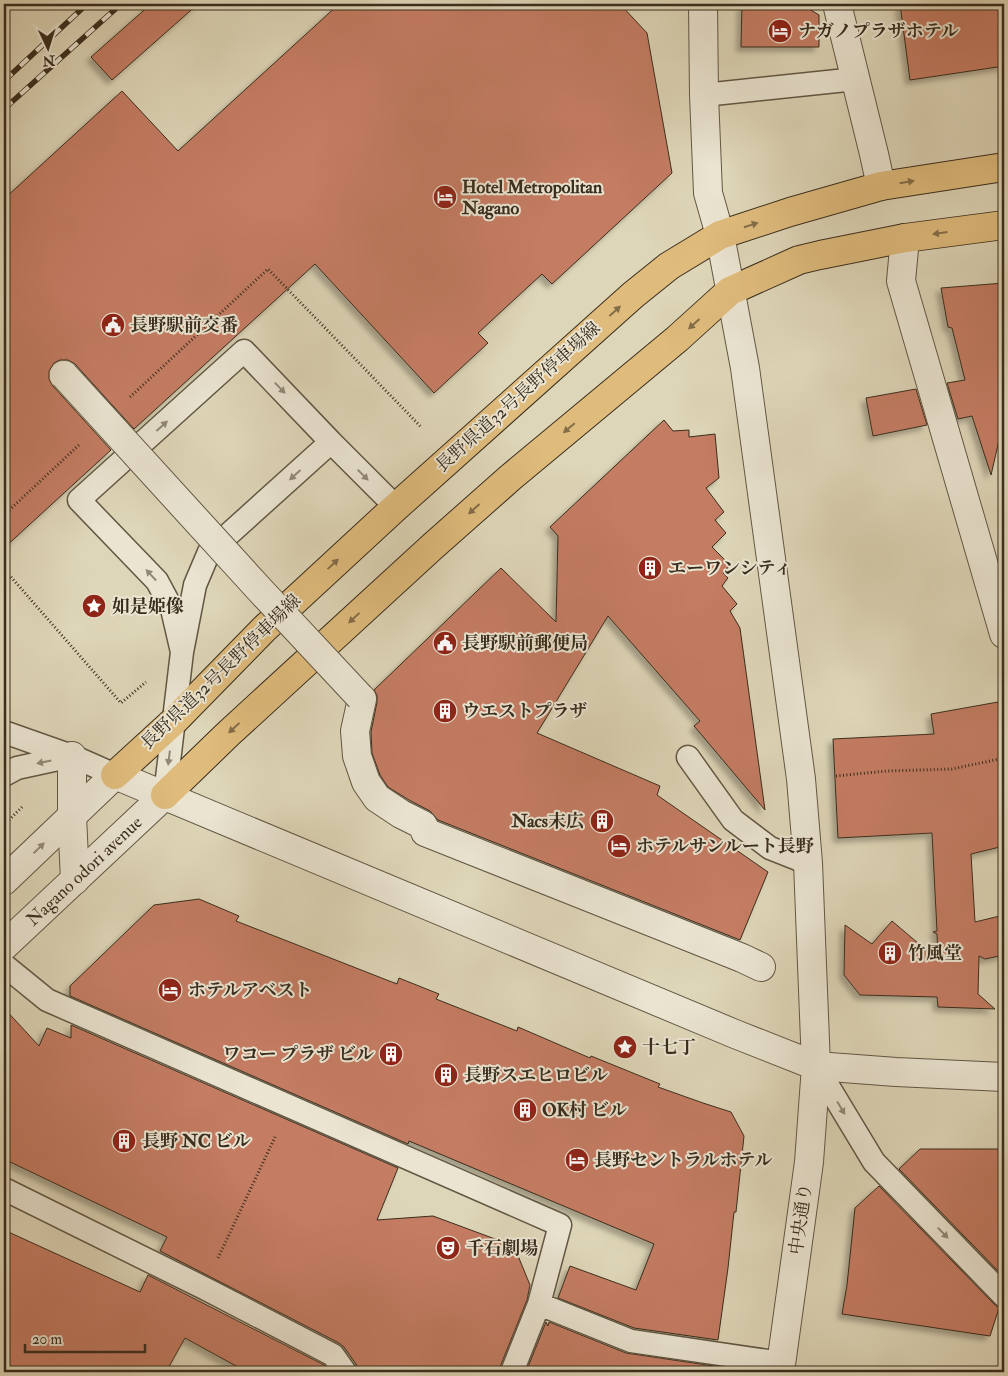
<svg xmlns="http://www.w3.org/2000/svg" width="1008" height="1376" font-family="'IM FELL Double Pica','Noto Serif JP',serif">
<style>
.building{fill:#c47b63;stroke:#392d1d;filter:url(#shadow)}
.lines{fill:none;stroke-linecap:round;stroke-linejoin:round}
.service-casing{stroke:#625744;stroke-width:25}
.pedestrian-casing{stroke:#625744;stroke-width:30}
.minor-casing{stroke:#625744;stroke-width:30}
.tertiary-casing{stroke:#625744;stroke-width:30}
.primary-casing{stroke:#392d1d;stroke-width:30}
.path{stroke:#392d1d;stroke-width:3;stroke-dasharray:1 2.5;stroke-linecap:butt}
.service{stroke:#eae4d1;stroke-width:22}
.pedestrian{stroke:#eae4d1;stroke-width:28}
.minor{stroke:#eae4d1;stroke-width:28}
.tertiary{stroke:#eae4d1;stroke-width:28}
.primary{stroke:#dfbb7c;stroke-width:28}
.rail-casing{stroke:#392d1d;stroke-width:5.5}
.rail{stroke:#eae4d1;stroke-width:4;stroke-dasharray:11;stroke-linecap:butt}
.pedestrian-bridge-casing{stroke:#625744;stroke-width:30;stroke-linecap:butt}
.pedestrian-bridge{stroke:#eae4d1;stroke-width:28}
.oneway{fill:#846d48}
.oneway2{fill:#928877}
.labels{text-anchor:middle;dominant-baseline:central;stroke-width:4;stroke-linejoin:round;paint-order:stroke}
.poi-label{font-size:18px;font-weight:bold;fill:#392d1d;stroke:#eae4d1;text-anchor:start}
.street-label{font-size:18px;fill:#392d1d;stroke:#eae4d1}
</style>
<defs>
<filter id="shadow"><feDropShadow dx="-4.5" dy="4.5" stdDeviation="2.5" flood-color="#0004"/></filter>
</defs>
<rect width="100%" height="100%" fill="#ded6b8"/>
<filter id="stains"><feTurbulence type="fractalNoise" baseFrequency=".004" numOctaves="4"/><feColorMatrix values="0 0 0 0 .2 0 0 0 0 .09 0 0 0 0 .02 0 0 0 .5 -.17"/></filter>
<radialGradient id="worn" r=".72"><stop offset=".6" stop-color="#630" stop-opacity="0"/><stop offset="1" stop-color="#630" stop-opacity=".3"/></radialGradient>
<path class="building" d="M151,4H198L112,80L91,57Z
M339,4H620L647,33L672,173L552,284L542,274L478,333L488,343L434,393L315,264L134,429L75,364L68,360H60L54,363L49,371V379L52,385L111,450L4,548V199L122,91L178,151Z
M742,4H801L819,15V47H741Z
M900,4H1004V66L910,80Z
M1004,283V419L991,475L972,416L958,419L947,383L965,380L952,328L948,327L941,288Z
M916,389L927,425L873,436L866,398Z
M664,420L673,431L689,430V437L715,434L719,478L706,488L724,512L715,520L726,533L712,547L730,565L723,573L728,578L722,586L737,604L730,611L740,628L765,810L694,726L700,721L608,616L537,733L660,786L657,795L768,872L740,940L438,820L430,811L409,800L388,787L380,775L372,753L371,732L377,702V695L374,690L501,568L556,622L558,536L550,527Z
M998,702L1004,733V846L971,854L975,922L1004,915V955L985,959L979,956L978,994L995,1009L938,1007L937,997L860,995L844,975L845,925L872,944L892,921L938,960L937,934L933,932L937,931L932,833L838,838L833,739L934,734L931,714Z
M199,899L239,916L236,921L397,984L399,978L439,994L436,999L517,1031L518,1027L590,1058L591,1056L660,1084L658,1087L703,1103L731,1112L744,1136L736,1212H734L728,1268L718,1340L634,1328L558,1298L570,1266L636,1290L654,1244L409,1141L408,1144L70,996V986L154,905Z
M4,1008L39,1046L47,1028L71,1038V1025L398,1168L377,1220L433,1216L514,1246L530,1285L527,1300L500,1367L499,1372H358L356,1364L344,1347L339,1343L160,1251L167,1237L4,1159Z
M920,1149H1004V1277L899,1169Z
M879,1186L995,1305L999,1308L990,1336L842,1314L847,1285L855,1208Z
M4,1230L140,1292L148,1275L324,1365L329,1372H247L185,1338L166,1372H4Z
M546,1322L548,1326L549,1322L626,1353L714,1366V1372H526Z"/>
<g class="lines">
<g class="service-casing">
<path id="service" d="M704,95L856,79
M182,652L172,609L157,581L79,500L244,351L331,442L396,507
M4,732L72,756L17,768L4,775
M72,756L115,775
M688,757L733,820L770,848L808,863
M165,795L182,652L195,585L209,552L331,442
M4,965L47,1000L560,1225L539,1304L512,1372
M816,1066L874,1162L1004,1296
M4,1189L204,1288L333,1355L345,1372
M539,1304L631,1341L781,1363"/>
</g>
<g class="pedestrian-casing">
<path id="pedestrian" d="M360,697L362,699L355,731L357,756L366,782L377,798L401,814L423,825L425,829V832L742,958L761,967"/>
</g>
<g class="minor-casing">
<path id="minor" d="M837,4L874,154L881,186
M720,235L745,368L801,779L808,863L816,1066
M905,238L901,281L1004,634"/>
</g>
<g class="tertiary-casing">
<g id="tertiary">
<path d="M703,4L704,95L708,193L720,235"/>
<path d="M72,756V816L75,880"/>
<path d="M4,881L115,775L735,1034L816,1066L896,1072L1004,1077"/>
<path id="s1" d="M4,946L165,795"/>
<path d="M780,1372L809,1162L816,1066"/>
</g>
</g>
<g class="primary-casing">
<path id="primary" d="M115,775L174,721L264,629L396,507L633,295L669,266L720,235L790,212L881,186L1004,167
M165,795L228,734L433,546L511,477L677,339L730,291L799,260L820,255L905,238L1004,225"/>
</g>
<path class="path" d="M130,397L268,269L422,428
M4,515L80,444
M4,569L121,703L146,682
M836,776L887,771L952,769L1004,758
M4,825L23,806
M218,1258L276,1135"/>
<use href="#service" class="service"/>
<use href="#pedestrian" class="pedestrian"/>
<use href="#minor" class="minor"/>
<use href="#tertiary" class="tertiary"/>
<use href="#primary" class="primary"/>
<g class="rail-casing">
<path id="rail" d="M4,81L87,4
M4,109L121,4"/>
</g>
<use href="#rail" class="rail"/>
<g class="pedestrian-bridge-casing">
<path id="pedestrian-bridge" d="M64,375L260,590L360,697"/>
</g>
<use href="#pedestrian-bridge" class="pedestrian-bridge"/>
</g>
<defs><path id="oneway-solid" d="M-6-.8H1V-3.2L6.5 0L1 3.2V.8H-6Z" transform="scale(1.25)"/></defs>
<g class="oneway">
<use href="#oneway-solid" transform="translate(907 182) rotate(-9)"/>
<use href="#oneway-solid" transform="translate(751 225) rotate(-18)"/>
<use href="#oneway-solid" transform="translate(940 233) rotate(172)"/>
<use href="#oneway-solid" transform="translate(615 311) rotate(-42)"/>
<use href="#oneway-solid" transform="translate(694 324) rotate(138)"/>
<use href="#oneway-solid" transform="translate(569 428) rotate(140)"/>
<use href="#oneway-solid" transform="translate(474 509) rotate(138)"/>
<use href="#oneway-solid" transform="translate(333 564) rotate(-43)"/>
<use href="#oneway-solid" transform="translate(354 618) rotate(137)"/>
<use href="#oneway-solid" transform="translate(234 728) rotate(137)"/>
</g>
<g class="oneway2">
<use href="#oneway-solid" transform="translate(280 388) rotate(46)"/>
<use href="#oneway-solid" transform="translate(162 426) rotate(-42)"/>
<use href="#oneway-solid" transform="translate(295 475) rotate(138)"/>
<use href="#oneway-solid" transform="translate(363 475) rotate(45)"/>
<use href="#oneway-solid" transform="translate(151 575) rotate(-133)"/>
<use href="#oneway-solid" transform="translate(169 758) rotate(97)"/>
<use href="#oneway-solid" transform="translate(44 762) rotate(168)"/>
<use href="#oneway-solid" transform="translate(39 848) rotate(-44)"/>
<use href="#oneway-solid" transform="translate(841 1108) rotate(59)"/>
<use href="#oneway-solid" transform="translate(943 1233) rotate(46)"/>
</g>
<defs>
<g id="hotel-disc" transform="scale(1.25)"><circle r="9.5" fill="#8f2418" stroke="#eae4d1"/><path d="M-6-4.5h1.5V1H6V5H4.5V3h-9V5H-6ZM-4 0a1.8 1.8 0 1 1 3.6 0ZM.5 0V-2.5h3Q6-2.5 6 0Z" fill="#fff"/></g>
<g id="civic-disc" transform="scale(1.25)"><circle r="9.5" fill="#8f2418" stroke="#eae4d1"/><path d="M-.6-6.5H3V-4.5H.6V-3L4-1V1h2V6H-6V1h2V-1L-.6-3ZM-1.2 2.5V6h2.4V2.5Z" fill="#fff"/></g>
<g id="building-disc" transform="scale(1.25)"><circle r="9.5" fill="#8f2418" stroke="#eae4d1"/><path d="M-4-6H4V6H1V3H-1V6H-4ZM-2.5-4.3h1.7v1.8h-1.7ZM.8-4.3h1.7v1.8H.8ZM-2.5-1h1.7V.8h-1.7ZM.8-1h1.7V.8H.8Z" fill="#fff"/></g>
<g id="sight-disc" transform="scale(1.25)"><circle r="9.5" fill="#8f2418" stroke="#eae4d1"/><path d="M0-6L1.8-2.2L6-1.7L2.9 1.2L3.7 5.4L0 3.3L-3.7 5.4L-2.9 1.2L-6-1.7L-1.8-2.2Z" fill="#fff"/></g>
<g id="theatre-disc" transform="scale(1.25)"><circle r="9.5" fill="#8f2418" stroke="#eae4d1"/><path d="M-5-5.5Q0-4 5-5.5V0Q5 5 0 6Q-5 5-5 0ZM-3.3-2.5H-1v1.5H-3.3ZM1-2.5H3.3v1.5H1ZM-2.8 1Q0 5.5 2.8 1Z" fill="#fff"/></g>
</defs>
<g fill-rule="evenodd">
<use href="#hotel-disc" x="780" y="31"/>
<use href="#hotel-disc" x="445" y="197"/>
<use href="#civic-disc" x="113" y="325"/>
<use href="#building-disc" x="650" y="568"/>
<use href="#sight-disc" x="94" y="606"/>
<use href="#civic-disc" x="445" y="643"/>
<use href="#building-disc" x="445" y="711"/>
<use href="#building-disc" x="602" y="821"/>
<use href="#hotel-disc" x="619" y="846"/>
<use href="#building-disc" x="890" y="953"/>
<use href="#hotel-disc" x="170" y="990"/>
<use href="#sight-disc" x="625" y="1047"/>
<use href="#building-disc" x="391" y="1054"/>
<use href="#building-disc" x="446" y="1075"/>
<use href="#building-disc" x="525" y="1110"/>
<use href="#building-disc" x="124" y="1141"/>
<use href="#hotel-disc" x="577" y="1160"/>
<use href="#theatre-disc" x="448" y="1248"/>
</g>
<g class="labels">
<g class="poi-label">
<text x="798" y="31">ナガノプラザホテル</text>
<text x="462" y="187">Hotel Metropolitan<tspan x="462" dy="21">Nagano</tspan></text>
<text x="130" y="325">長野駅前交番</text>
<text x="668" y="568">エーワンシティ</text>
<text x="112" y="606">如是姫像</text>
<text x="462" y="643">長野駅前郵便局</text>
<text x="462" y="711">ウエストプラザ</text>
<text x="584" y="821" text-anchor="end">Nacs末広</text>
<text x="636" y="846">ホテルサンルート長野</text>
<text x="908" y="953">竹風堂</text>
<text x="188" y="990">ホテルアベスト</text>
<text x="642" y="1047">十七丁</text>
<text x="374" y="1054" text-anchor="end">ワコー プラザ ビル</text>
<text x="464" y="1075">長野スエヒロビル</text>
<text x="542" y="1110">OK村 ビル</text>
<text x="142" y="1141">長野 NC ビル</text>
<text x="594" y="1160">長野セントラルホテル</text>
<text x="466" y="1248">千石劇場</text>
</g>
<g class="street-label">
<text transform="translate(518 397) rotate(-42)">長野県道32号長野停車場線</text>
<text transform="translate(221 672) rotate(-44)">長野県道32号長野停車場線</text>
<text stroke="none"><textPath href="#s1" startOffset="110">Nagano odori avenue</textPath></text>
<text transform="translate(801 1219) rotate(-82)">中央通り</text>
</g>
</g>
<rect width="1008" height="1376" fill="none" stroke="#ded6b8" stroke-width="20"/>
<rect x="5" y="5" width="998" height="1366" fill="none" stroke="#392d1d" stroke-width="2.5"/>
<rect x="10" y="10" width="988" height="1356" fill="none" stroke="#392d1d"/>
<g transform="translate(48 48) rotate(176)" stroke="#eae4d1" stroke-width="4" paint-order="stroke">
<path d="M0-4L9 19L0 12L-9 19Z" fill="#392d1d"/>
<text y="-8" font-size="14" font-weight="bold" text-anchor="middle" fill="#392d1d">N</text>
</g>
<path d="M25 1344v8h120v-8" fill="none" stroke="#392d1d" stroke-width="2.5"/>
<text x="32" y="1344" font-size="15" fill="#392d1d" stroke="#eae4d1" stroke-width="4" paint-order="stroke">20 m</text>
<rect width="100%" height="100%" filter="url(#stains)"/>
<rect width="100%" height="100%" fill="url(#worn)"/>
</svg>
